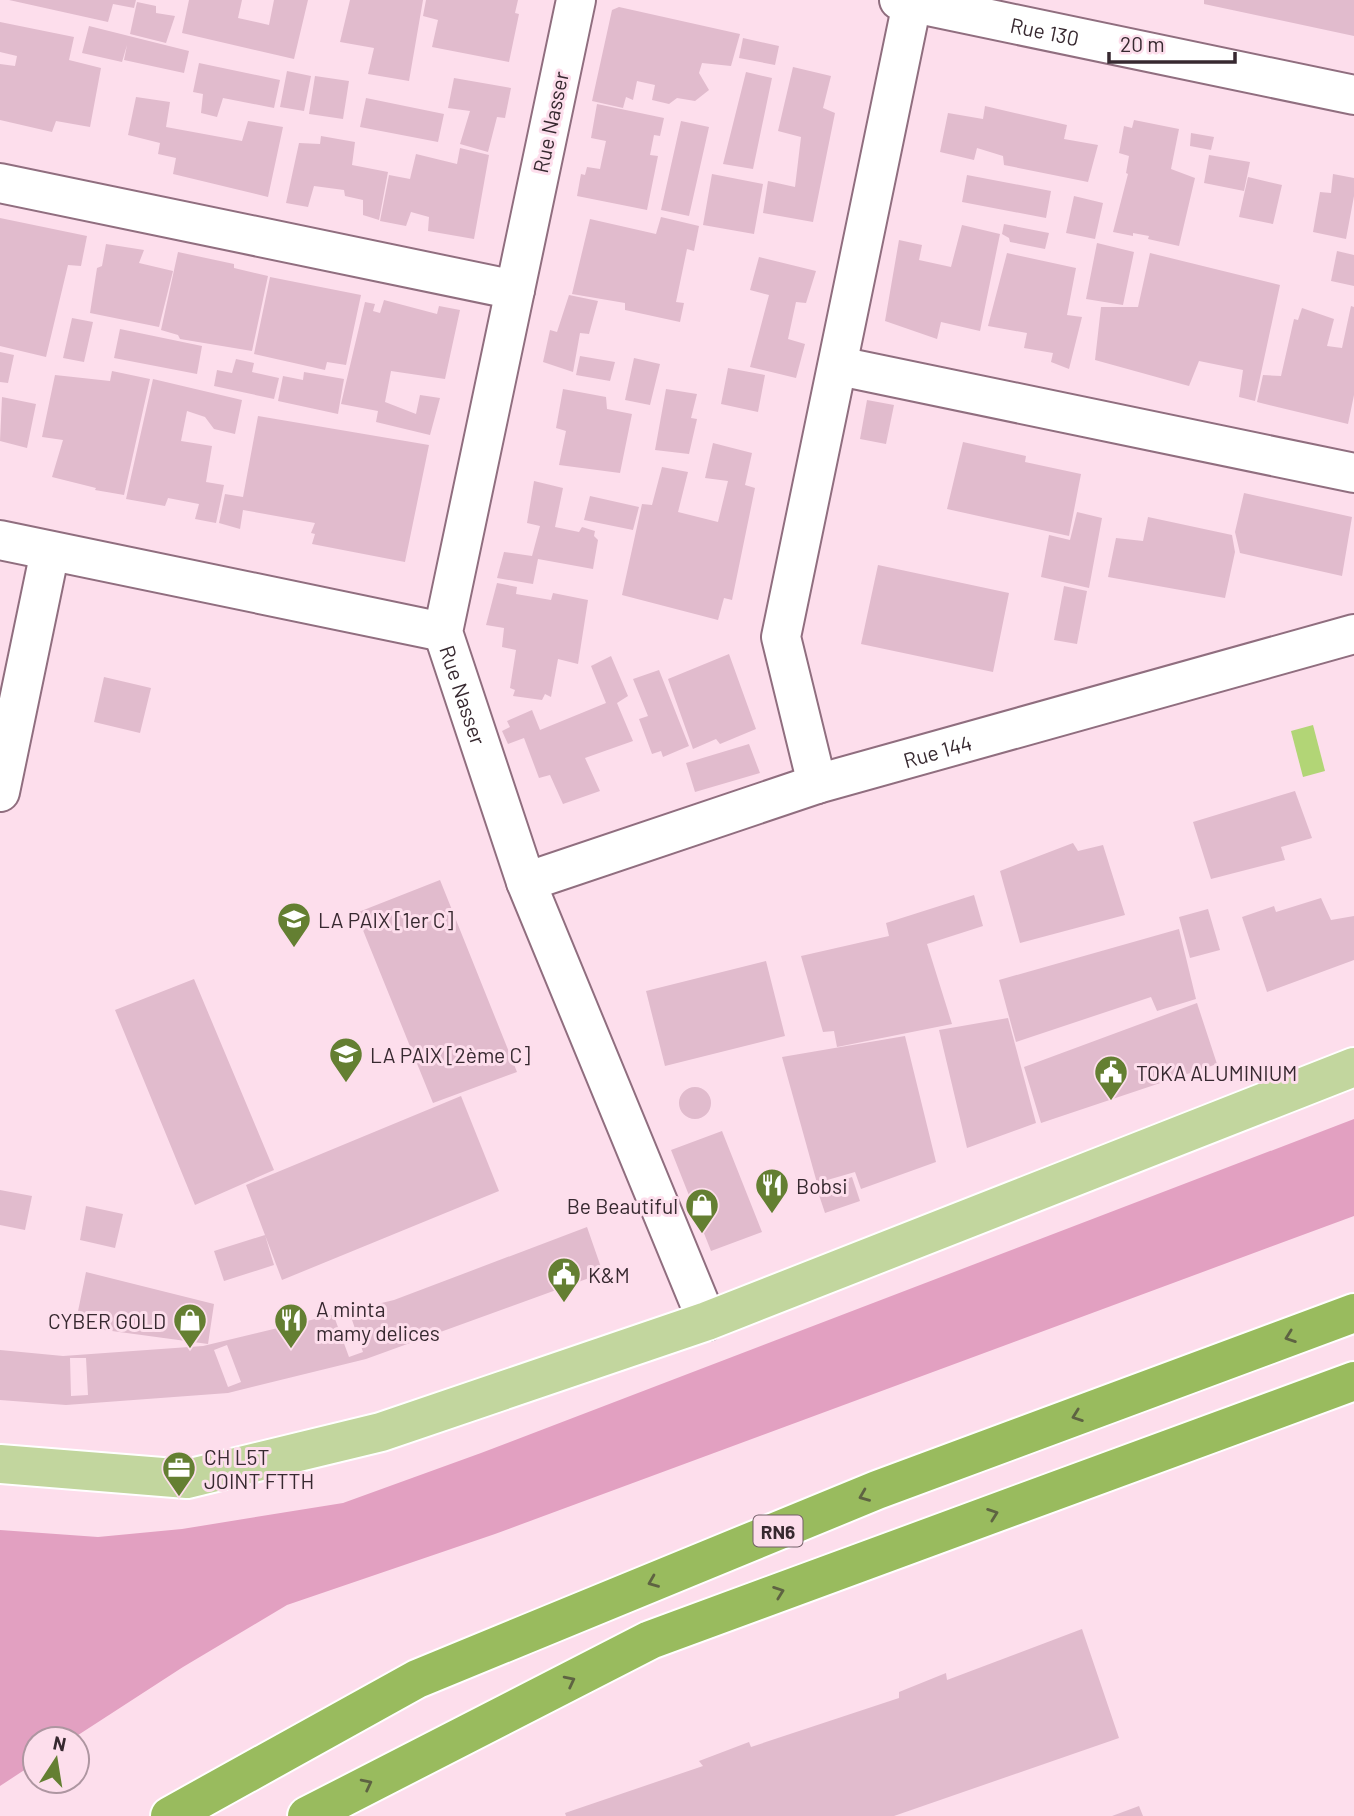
<svg xmlns="http://www.w3.org/2000/svg" width="1354" height="1816" font-family="Barlow,sans-serif">
<style>
.green{fill:#e2a0c1}
.water{fill:#b2d576}
.building{fill:#e1bbcd;fill-rule:evenodd}
.lines{fill:none;stroke-linecap:round;stroke-linejoin:round}
.minor-casing{stroke:#906e7f;stroke-width:42}
.major-casing{stroke:#fff;stroke-width:42}
.highway-casing{stroke:#fff;stroke-width:42}
.minor{stroke:#fff;stroke-width:38}
.major{stroke:#c2d69e;stroke-width:38}
.highway{stroke:#99bb5e;stroke-width:38}
.oneway{stroke:#5e6342}
.labels{text-anchor:middle;dominant-baseline:central;stroke-width:6;stroke-linejoin:round;paint-order:stroke}
.shield{fill:#fddeec;stroke:#725f68;stroke-width:2}
.shield-label{font-size:19px;font-weight:bold;fill:#372930}
.street-label{font-size:21px;fill:#372930;stroke:#fddeec}
.poi-label{font-size:21px;fill:#372930;stroke:#fddeec;text-anchor:start}
</style>
<rect width="100%" height="100%" fill="#fddeec"/>
<path class="green" d="M1354,1119V1216L495,1534L287,1605L183,1667L72,1739H35V1763L0,1786V1530L98,1537L182,1529L343,1503L481,1453Z"/>
<path class="water" d="M1313,725L1325,771L1303,777L1291,731Z"/>
<path class="building" d="M9,0H136L134,8L113,4L108,22Z
M189,0H242L238,18L269,25L274,0H308L294,59L182,33Z
M350,0H423L409,81L368,74L374,48L340,42Z
M426,0H518L515,13L519,14L509,62L432,47L438,20L423,16Z
M1204,0H1354V36L1204,4Z
M137,2L156,6V13L175,16L166,43L130,34Z
M619,7L740,34L731,66L702,63L699,73L709,90L695,101L677,98L669,104L652,100L655,85L637,81L633,100L626,97L623,108L592,101L612,10Z
M0,22L74,37L69,60L101,68L90,127L56,121L52,132L0,120V64L15,66L17,56L0,52Z
M89,26L189,51L184,73L124,60L127,45L122,62L82,53Z
M743,38L779,46L775,65L739,58Z
M199,63L280,80L274,108L223,98L217,117L201,113L203,94L193,92Z
M793,67L831,76L823,108L835,113L813,222L763,213L768,181L795,187L801,137L778,131Z
M287,71L311,76L304,111L280,107Z
M746,72L772,78L753,169L723,164Z
M315,76L349,81L343,119L309,114Z
M454,78L511,88L505,118L497,117L488,152L460,144L470,111L448,108Z
M136,97L170,102L166,127L242,141L248,121L283,127L268,197L173,174L176,158L158,154L160,143L128,135Z
M366,98L444,114L438,142L360,127Z
M597,104L664,118L660,136L654,135L650,155L658,156L647,210L577,196L581,174L585,175L587,167L600,169L606,141L591,138Z
M985,106L1067,125L1064,139L1098,145L1088,182L1004,165L1003,156L977,148L974,160L940,152L948,113L983,119Z
M1134,120L1179,129L1171,169L1195,178L1179,246L1148,239L1149,236L1133,233V236L1113,232L1128,174L1126,173L1129,156L1119,153L1124,126L1132,128Z
M681,121L709,127L689,216L661,210Z
M1191,133L1214,137L1211,150L1190,146Z
M321,136L355,142L352,165L388,172L379,220L363,215V200L345,196L344,190L314,186L308,207L286,203L299,143L320,144Z
M460,148L489,155L474,239L428,231L429,217L411,212L406,226L380,221L389,175L410,179L416,154L457,164Z
M1209,155L1250,162L1244,191L1204,183Z
M712,174L763,184L754,234L703,225Z
M1333,174L1354,178V196L1346,239L1313,232L1320,192L1331,193Z
M967,175L1051,191L1046,218L962,202Z
M1248,177L1282,185L1273,224L1239,217Z
M1074,196L1103,203L1095,239L1066,233Z
M661,217L699,226L694,251L687,249L676,302L684,303L680,322L625,310V303L572,294L590,219L656,234Z
M0,218L87,236L81,266L68,265L46,357L0,346Z
M1004,224L1049,233L1045,249L1010,242L1009,238L1002,234Z
M962,225L1000,234L980,331L941,322L937,339L885,321L899,240L922,245L919,260L951,267Z
M1097,243L1134,252L1123,305L1086,299Z
M106,244L144,250L139,263L173,271L159,327L90,313L97,268L102,266Z
M1337,251L1354,255V286L1331,281Z
M178,252L234,264V268L268,276L252,351L180,339L178,335L161,330Z
M1007,253L1076,268L1067,315L1082,317L1069,369L1051,362L1053,353L1024,348L1027,333L988,326Z
M1150,253L1280,285L1255,401L1239,397L1243,370L1199,361L1189,386L1095,360L1101,307H1138Z
M759,257L816,271L806,303L796,302L788,339L805,344L796,378L750,367L769,295L750,290Z
M270,277L361,295L346,365L327,362L325,370L254,354Z
M569,295L598,301L589,334L580,333L573,372L543,362L550,330L557,332Z
M384,300L437,314L439,306L460,310L445,379L391,371L385,402L416,414L420,395L440,398L430,435L376,422L378,411L341,404L365,302L375,304L373,311L380,313Z
M1351,306L1354,307V395L1348,424L1257,402L1263,375L1281,376L1294,319L1298,320L1302,308L1334,319L1327,346L1342,348Z
M72,318L93,322L84,362L63,358Z
M120,329L202,346L197,374L114,358Z
M0,352L14,355L8,383L0,382Z
M580,356L615,362L610,381L576,375Z
M634,358L660,364L650,405L625,400Z
M236,359L254,363L252,372L279,378L274,399L214,386L217,370L232,373Z
M728,368L765,375L758,412L721,404Z
M112,371L150,379L124,495L95,490L96,488L52,477L63,440L42,437L55,375L110,381Z
M304,372L344,379L338,414L278,401L283,376L303,380Z
M153,379L242,400L235,434L214,429L205,417L187,411L181,441L212,446L206,482L224,485L216,523L195,519L199,504L168,498L165,506L126,499Z
M563,389L606,397L607,409L632,414L620,473L559,465L566,431L556,428Z
M666,389L697,394L691,418L697,419L689,454L655,450Z
M2,397L36,404L27,448L0,441Z
M867,400L894,405L886,444L860,439Z
M258,416L429,445L405,562L312,544L315,534L311,533L315,523L243,510L240,529L219,523L225,494L243,497Z
M963,442L1026,456L1025,462L1081,474L1069,536L947,509Z
M713,443L752,453L745,485L755,488L732,600L724,598L718,620L622,595L642,504L652,505L662,467L688,472L678,512L718,522L728,481L705,478Z
M534,481L563,488L555,527L579,532L582,527L595,531L594,536L598,540L593,569L538,559L533,584L497,578L504,552L532,556L540,526L527,523Z
M1244,493L1352,517L1342,576L1240,553L1235,532Z
M590,496L639,507L633,530L584,520Z
M1077,512L1102,518L1089,588L1041,577L1049,535L1070,540Z
M1148,517L1232,535L1235,552L1225,598L1108,577L1116,538L1143,541Z
M878,565L1009,593L993,672L861,644Z
M497,583L517,587L516,594L551,600L553,593L588,600L578,664L558,659L551,697L545,694L542,700L513,696L515,690L510,688L516,650L502,647L504,628L486,625Z
M1064,586L1087,591L1077,644L1054,640Z
M729,654L756,729L720,744L716,739L693,749L668,679Z
M611,656L628,696L617,703L633,741L585,758L600,791L563,804L550,775L539,778L524,738L508,744L502,731L510,727L507,721L532,710L540,730L606,703L591,666Z
M659,670L689,746L663,757L661,751L652,754L639,719L648,716L633,679Z
M104,677L151,688L140,733L94,722Z
M749,744L760,773L695,792L686,763Z
M1295,791L1312,838L1281,847L1285,860L1211,879L1193,822Z
M1073,843L1078,851L1103,845L1125,915L1020,943L1000,871Z
M440,880L517,1072L433,1103L356,913Z
M974,895L983,926L927,944L952,1024L837,1047L834,1031L823,1032L801,956L889,936L886,923Z
M1321,898L1331,920L1354,916V960L1267,992L1242,917L1274,906L1276,912Z
M1208,909L1220,950L1190,958L1179,917Z
M1179,929L1196,999L1157,1011L1151,997L1016,1042L999,980Z
M766,961L785,1036L665,1066L646,991Z
M194,979L274,1170L195,1205L115,1010Z
M1197,1003L1217,1064L1041,1123L1024,1067Z
M1008,1018L1036,1123L967,1148L939,1030Z
M905,1036L936,1162L861,1189L855,1172L817,1183L782,1057Z
M679 1103a16 16 0 1 1 32 0a16 16 0 1 1-32 0Z
M461,1096L499,1191L282,1280L246,1185Z
M722,1131L762,1232L711,1251L671,1150Z
M852,1177L860,1201L825,1213L817,1189Z
M0,1190L32,1196L25,1230L0,1225Z
M86,1206L123,1214L115,1248L80,1240Z
M587,1227L603,1273L366,1359L228,1393L66,1405L0,1400V1350L63,1356L203,1346L394,1300ZM350,1314L363,1352L349,1357L335,1319ZM227,1345L241,1382L228,1387L214,1350ZM70,1358H86L88,1395L71,1396Z
M265,1235L274,1265L224,1281L214,1251Z
M86,1272L214,1304L208,1344L75,1326Z
M1082,1629L1119,1738L894,1816H566L565,1813L703,1766L699,1761L749,1742L751,1747L899,1698V1692L946,1673L947,1680Z
M1139,1806L1143,1816H1112Z"/>
<g class="lines">
<g class="minor-casing">
<g id="minor">
<path id="s1" d="M576,0L443,632L526,882L707,1321"/>
<path id="s2" d="M899,0L1354,95"/>
<path d="M0,183L515,290"/>
<path d="M839,366L1354,473"/>
<path d="M0,540L443,632"/>
<path d="M817,784L781,637L912,3"/>
<path d="M0,792L50,551"/>
<path id="s3" d="M526,882L817,784L1354,634"/>
</g>
</g>
<g class="major-casing">
<path id="major" d="M0,1464L187,1479L381,1432L707,1321L1354,1067"/>
</g>
<g class="highway-casing">
<path id="highway" d="M170,1816L417,1679L877,1490L1354,1313
M307,1816L650,1640L1354,1381"/>
</g>
<use href="#minor" class="minor"/>
<use href="#major" class="major"/>
<use href="#highway" class="highway"/>
</g>
<defs><path id="oneway-chevron" d="M-2-3.5L2.5 0L-2 3.5" fill="none" stroke-width="1.6" stroke-linecap="round" stroke-linejoin="round" transform="scale(1.75)"/></defs>
<g class="oneway">
<use href="#oneway-chevron" transform="translate(1290 1337) rotate(160)"/>
<use href="#oneway-chevron" transform="translate(1077 1416) rotate(160)"/>
<use href="#oneway-chevron" transform="translate(864 1496) rotate(158)"/>
<use href="#oneway-chevron" transform="translate(993 1514) rotate(-20)"/>
<use href="#oneway-chevron" transform="translate(653 1582) rotate(158)"/>
<use href="#oneway-chevron" transform="translate(779 1592) rotate(-20)"/>
<use href="#oneway-chevron" transform="translate(570 1681) rotate(-27)"/>
<use href="#oneway-chevron" transform="translate(367 1784) rotate(-27)"/>
</g>
<defs>
<g id="school-pin" transform="scale(1.75)"><path d="M0 17L-7.5 6A9.5 9.5 0 1 1 7.5 6Z" fill="#647f32" stroke="#fddeec"/><path d="M0-5L7-2L0 1L-7-2ZM-4 1L0 2.5L4 1V4Q0 6-4 4Z" fill="#fff"/></g>
<g id="civic-pin" transform="scale(1.75)"><path d="M0 17L-7.5 6A9.5 9.5 0 1 1 7.5 6Z" fill="#647f32" stroke="#fddeec"/><path d="M-.6-6.5H3V-4.5H.6V-3L4-1V1h2V6H-6V1h2V-1L-.6-3ZM-1.2 2.5V6h2.4V2.5Z" fill="#fff"/></g>
<g id="restaurant-pin" transform="scale(1.75)"><path d="M0 17L-7.5 6A9.5 9.5 0 1 1 7.5 6Z" fill="#647f32" stroke="#fddeec"/><path d="M-5-6h1v4h1v-4h1v4h1v-4h1v5L-1.5 .5V6h-2V.5L-5-1ZM5-6V6H3V1.5H1.5Q1.5-4 5-6Z" fill="#fff"/></g>
<g id="shop-pin" transform="scale(1.75)"><path d="M0 17L-7.5 6A9.5 9.5 0 1 1 7.5 6Z" fill="#647f32" stroke="#fddeec"/><path d="M-5-2.5h2.3a2.7 3.5 0 0 1 5.4 0H5L5.5 6h-11ZM-1.5-2.5h3a1.5 2.3 0 0 0-3 0Z" fill="#fff"/></g>
<g id="office-pin" transform="scale(1.75)"><path d="M0 17L-7.5 6A9.5 9.5 0 1 1 7.5 6Z" fill="#647f32" stroke="#fddeec"/><path d="M-6-3h4V-5.5h4V-3h4V5H-6ZM-1-4.5V-3h2v-1.5ZM-6 0V1H6V0Z" fill="#fff"/></g>
</defs>
<g fill-rule="evenodd">
<use href="#school-pin" x="294" y="919"/>
<use href="#school-pin" x="346" y="1054"/>
<use href="#civic-pin" x="1111" y="1072"/>
<use href="#restaurant-pin" x="772" y="1185"/>
<use href="#shop-pin" x="702" y="1205"/>
<use href="#civic-pin" x="564" y="1274"/>
<use href="#shop-pin" x="190" y="1320"/>
<use href="#restaurant-pin" x="291" y="1320"/>
<use href="#office-pin" x="179" y="1468"/>
</g>
<g class="labels">
<rect class="shield" x="753.5" y="1515.5" width="49" height="31" rx="5"/>
<g class="shield-label">
<text x="778" y="1531">RN6</text>
</g>
<g class="street-label">
<text stroke="none"><textPath href="#s2" startOffset="149">Rue 130</textPath></text>
<text transform="translate(550 122) rotate(-78)">Rue Nasser</text>
<text stroke="none"><textPath href="#s1" startOffset="712">Rue Nasser</textPath></text>
<text stroke="none"><textPath href="#s3" startOffset="432">Rue 144</textPath></text>
</g>
<g class="poi-label">
<text x="318" y="919">LA PAIX [1er C]</text>
<text x="370" y="1054">LA PAIX [2ème C]</text>
<text x="1136" y="1072">TOKA ALUMINIUM</text>
<text x="796" y="1185">Bobsi</text>
<text x="678" y="1205" text-anchor="end">Be Beautiful</text>
<text x="588" y="1274">K&amp;M</text>
<text x="316" y="1308">A minta<tspan x="316" dy="24">mamy delices</tspan></text>
<text x="166" y="1320" text-anchor="end">CYBER GOLD</text>
<text x="204" y="1456">CH L5T<tspan x="204" dy="24">JOINT FTTH</tspan></text>
</g>
</g>
<g transform="translate(56 1760) rotate(12)"><circle r="33" fill="#fddeec" stroke="#ae96a1" stroke-width="2"/>
<path d="M0-5L12 26L0 18L-12 26Z" fill="#647f32"/>
<text y="-10" font-size="19" font-weight="bold" text-anchor="middle" fill="#372930">N</text>
</g>
<path d="M1109 52v10h126v-10" fill="none" stroke="#372930" stroke-width="3.5"/>
<text x="1120" y="52" font-size="21" fill="#372930" stroke="#fddeec" stroke-width="5" paint-order="stroke">20 m</text>
</svg>
